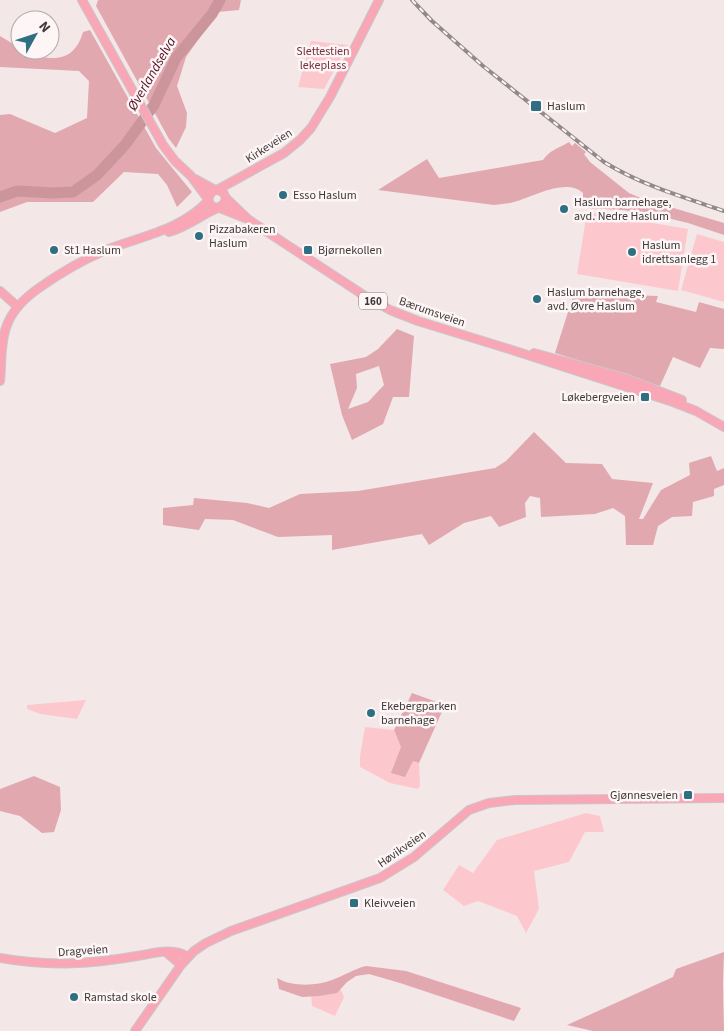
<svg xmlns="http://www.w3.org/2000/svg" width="724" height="1031" font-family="'Source Sans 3',sans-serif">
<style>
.green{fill:#fcc8ce}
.forest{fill:#e1a8af;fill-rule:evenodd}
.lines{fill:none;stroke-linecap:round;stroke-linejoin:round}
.river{stroke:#cc959c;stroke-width:11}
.major-casing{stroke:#c9c8c8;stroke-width:10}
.major{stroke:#f9a6b6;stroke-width:8}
.rail-casing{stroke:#928a8a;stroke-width:4}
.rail{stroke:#fdf5f6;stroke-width:2;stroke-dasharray:5.5;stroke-linecap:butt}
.poi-dot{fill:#2e6f82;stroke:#fdf5f6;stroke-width:2}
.labels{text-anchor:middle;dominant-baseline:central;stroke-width:5;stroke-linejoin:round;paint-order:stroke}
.shield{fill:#fdf5f6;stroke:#777272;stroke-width:1}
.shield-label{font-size:11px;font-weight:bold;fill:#3e3a3a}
.park-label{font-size:12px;fill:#77313f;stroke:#fdf5f6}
.poi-label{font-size:12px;fill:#3e3a3a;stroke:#fdf5f6;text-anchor:start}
.street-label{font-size:12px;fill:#3e3a3a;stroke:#fdf5f6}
.water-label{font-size:14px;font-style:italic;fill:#541122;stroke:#fdf5f6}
</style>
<rect width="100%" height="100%" fill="#f4e7e8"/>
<path class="green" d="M311,41L348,45L324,89L298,87Z
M587,212L688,229L678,291L577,274Z
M697,234L724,242V302L681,290Z
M86,700L77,719L40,714L27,709V705Z
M365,727L394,730C399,743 405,757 419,763L420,786L418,789L390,783L360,767V756Z
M586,813L600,816L604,832H585L569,862L534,871L539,909L526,933L517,916L478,901L464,906L443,890L459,865L473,873L497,840Z
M338,984L344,997L335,1016L312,1006L311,994Z"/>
<path class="forest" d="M98,0H241L239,10L218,12L186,57L177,86L187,113L186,127L176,148L169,139L96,6Z
M90,30L156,148L192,192L177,207L167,185L158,174L124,172L93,202H27L0,212V115L10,114L55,133L87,118L89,81L79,71L0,67V36L20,48V50C26,50 29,54 34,56C39,58 45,57 50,58C69,59 78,49 83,32Z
M569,142L572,146L575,143L586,152L584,154L590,162L629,193L643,199L724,223V235L688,223L659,216L623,210L585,208L579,202L580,199L583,197V193C567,177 532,197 514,202C508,204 501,204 494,205L378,190L427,159L439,178L543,160C551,149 558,149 569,142Z
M574,293L658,296L656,302L696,312L699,302L724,309V349L710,348L700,368L673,357L660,386L555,353Z
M397,329L414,336L409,397H393L383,424L352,440L342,415L330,364L366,357L378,349ZM379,366L384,385L368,402L348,409L357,388L356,374Z
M534,432L566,463L602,464L612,479L653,483L639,519H643L661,490L690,475L689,463L711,456L717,471L724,468V485L714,489V496L693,502L692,516L672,517L658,526L653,545H626L625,516L613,508L595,514L541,517L540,498L530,496L525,503L526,517L499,527L491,516L464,523L429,545L422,534L332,550V535L278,537L233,520L205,519L199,530L163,525V508L193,505L194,498L247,503L269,508L300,494L358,491L495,468L506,461Z
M412,693L445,705L419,763L413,761L405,777L391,773L401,747L394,730Z
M34,776L60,787L61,810L54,832L42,833L20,816L0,811V789Z
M724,952L723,983L724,1031H593L567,1025L673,977L676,969Z
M366,966L406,971L521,1008L514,1021L400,983L369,974L356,976L347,982L337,993L319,996L302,997L279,989L277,978C292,987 316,986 332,980C344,976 353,969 366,966Z"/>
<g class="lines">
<path class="river" d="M0,197L17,191L53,193L73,192L97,175L125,145L154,105L176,58L212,14L220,0"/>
<g class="major-casing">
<path id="major" d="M82,0L163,145L175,161L191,176L208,199
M195,179L215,190
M217,190L284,153L300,140L311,128L330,97L379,0
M226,198L224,204L218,208L211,206L208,199L212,191L217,190L223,192L226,198L249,220L365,296L390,310L418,321L512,350L673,402L696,411L724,427
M220,208L245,218
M169,232C187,227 201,215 218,208
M0,291L18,307
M534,353L625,378L682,400
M0,381C2,363 0,342 7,325C13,309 26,297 39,288C60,273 83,260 106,250C142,236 181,230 208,201
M167,953L181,965
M0,958C50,967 93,964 143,955C158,952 175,948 188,957
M135,1031L181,965L194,951L206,943L231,931L380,878L414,857L469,810L489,803L515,800L724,798"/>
</g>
<use href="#major" class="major"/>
<g class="rail-casing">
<path id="rail" d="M412,0L432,21L483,66L604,162C641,185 683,197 724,211"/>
</g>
<use href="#rail" class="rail"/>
</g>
<g class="poi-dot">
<rect x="530" y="100" width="12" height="12" rx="2.5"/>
<circle cx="283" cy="195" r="5"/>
<circle cx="564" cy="209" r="5"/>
<circle cx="199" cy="236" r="5"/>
<circle cx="54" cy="250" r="5"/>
<rect x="303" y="245" width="10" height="10" rx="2.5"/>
<circle cx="632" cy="252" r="5"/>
<circle cx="537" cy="299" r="5"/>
<rect x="640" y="392" width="10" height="10" rx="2.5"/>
<circle cx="371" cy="713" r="5"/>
<rect x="683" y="790" width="10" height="10" rx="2.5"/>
<rect x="349" y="898" width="10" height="10" rx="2.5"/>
<circle cx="74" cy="997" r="5"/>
</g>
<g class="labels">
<rect class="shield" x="359" y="292.5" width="28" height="17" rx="4"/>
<g class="shield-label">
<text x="373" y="301">160</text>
</g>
<g class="park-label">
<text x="323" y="51">Slettestien<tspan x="323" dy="14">lekeplass</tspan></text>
</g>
<g class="poi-label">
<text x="547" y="106">Haslum</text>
<text x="293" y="195">Esso Haslum</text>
<text x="574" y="202">Haslum barnehage,<tspan x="574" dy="14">avd. Nedre Haslum</tspan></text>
<text x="209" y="229">Pizzabakeren<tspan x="209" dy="14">Haslum</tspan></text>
<text x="642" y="245">Haslum<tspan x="642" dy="14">idrettsanlegg 1</tspan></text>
<text x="64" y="250">St1 Haslum</text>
<text x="318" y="250">Bjørnekollen</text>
<text x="547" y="292">Haslum barnehage,<tspan x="547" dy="14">avd. Øvre Haslum</tspan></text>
<text x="635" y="397" text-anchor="end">Løkebergveien</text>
<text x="381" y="706">Ekebergparken<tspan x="381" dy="14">barnehage</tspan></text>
<text x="678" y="795" text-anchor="end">Gjønnesveien</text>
<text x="364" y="903">Kleivveien</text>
<text x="84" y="997">Ramstad skole</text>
</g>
<g class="street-label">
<text transform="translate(269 146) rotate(-33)">Kirkeveien</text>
<text transform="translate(432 312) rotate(19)">Bærumsveien</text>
<text transform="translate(402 849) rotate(-35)">Høvikveien</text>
<text transform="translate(83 951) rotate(-4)">Dragveien</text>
</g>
<g class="water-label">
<text transform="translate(152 74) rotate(-60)">Øverlandselva</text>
</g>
</g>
<g transform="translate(35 35) rotate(50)"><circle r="24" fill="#fdf5f6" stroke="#b1aaab"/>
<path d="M0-4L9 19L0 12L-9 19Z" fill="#2e6f82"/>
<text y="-8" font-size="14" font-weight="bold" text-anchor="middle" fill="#3e3a3a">N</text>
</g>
</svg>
